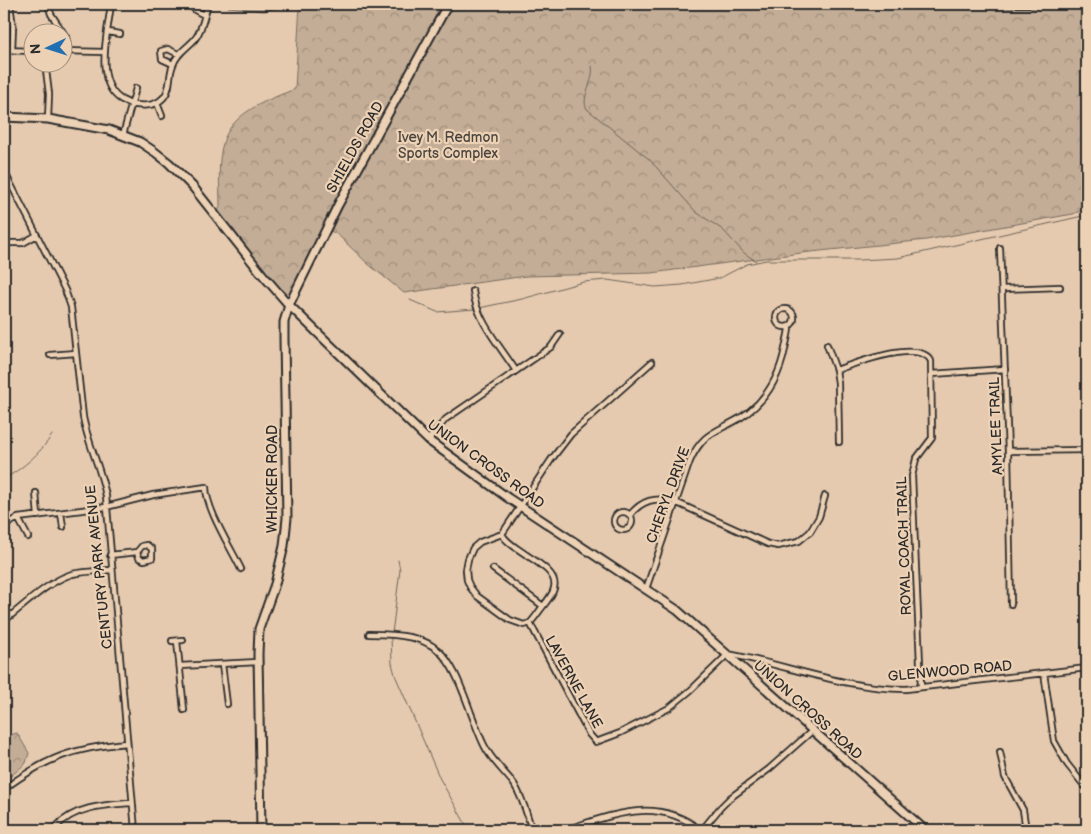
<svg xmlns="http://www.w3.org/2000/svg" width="1091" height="834" font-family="'Balsamiq Sans',sans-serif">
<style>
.park{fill:url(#park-crowns);stroke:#776c60}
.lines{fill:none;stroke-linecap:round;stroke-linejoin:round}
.stream{stroke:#6d6359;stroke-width:1}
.street-casing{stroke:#2b2b2b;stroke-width:8}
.secondary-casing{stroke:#2b2b2b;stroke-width:11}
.street{stroke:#edd1b4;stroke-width:4.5}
.secondary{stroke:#edd1b4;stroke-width:7}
.labels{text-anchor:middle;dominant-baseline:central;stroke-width:4.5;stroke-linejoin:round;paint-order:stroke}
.park-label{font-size:14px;fill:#494540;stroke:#edd1b4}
.street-label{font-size:14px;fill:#2b2b2b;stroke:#edd1b4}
</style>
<defs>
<pattern id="park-crowns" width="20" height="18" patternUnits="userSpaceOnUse" patternTransform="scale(1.25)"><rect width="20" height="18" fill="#c3ad96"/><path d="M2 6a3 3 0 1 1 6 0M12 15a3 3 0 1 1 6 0" fill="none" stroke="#9f8d7b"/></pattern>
</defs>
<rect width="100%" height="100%" fill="#e5caaf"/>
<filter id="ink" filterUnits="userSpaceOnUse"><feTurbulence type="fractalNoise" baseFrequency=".02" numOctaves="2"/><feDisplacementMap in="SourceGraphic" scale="10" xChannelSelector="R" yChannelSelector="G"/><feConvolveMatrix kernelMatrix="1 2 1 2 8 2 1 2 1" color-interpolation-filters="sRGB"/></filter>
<g filter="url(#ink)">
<path class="park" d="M229,4H293L264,11L228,7Z
M300,4H1080L1087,8V208L1073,214L926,240L801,253L652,273L526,276L404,293L367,263L338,235L327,229L289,305L215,215L218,212L220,206C220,185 217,160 224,140C234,111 270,99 295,89Z
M17,733L29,753L26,763L4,782V737Z"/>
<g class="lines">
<path class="stream" d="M592,66C595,81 580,98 587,109L650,160L696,212L723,230L744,253L756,261
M410,300L437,312L475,309
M479,308L522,299L583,282L607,280L655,287L682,285L720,278L747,264L766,260H859L898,258L1087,215
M4,479C23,468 40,454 52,435
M392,634L400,570L398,560
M391,638L392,663L395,675L440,779L469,830"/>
<g class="street-casing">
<path id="street" d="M10,4L13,27L12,50
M48,4L51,14L66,37L68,51
M111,4C108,32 93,83 122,100C127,102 131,105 136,105C146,106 156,106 164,97C172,87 168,76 173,65C177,53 187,48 195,39C203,29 204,16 208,4
M189,4L195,10L204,15
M606,4H618
M997,4H1047
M108,32L120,34
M4,50L32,51
M62,51L105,52
M45,62L49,94L48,119
M173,64L162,59L161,51L168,49L178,54
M157,103L162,116
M123,135L136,88
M4,171L65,290L71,307L83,417C88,444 101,469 106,496L135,830
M4,243H23L37,235
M1000,248L1008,451L1011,604
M1003,289L1060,287
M473,291C477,321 500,346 516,371
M776 318a9 9 0 1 1 18 0a9 9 0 1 1-18 0Z
M827,345L836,370L838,383L839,442
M50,355L76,353
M836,370C854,364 920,338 931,361L932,438L916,459L912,476L921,687
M932,374L1005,369
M428,440L446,419L551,347L560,334
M1008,451L1087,450
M36,493L38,516
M4,502L5,501
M614 521a9 9 0 1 1 18 0a9 9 0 1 1-18 0Z
M61,513L63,527
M630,515C642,500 655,497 673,501L768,544L778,546L799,541L810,532L819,517L825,496
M18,518L28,537
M4,526L18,518L106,507L153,495L206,487C206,509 231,548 241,569
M502,534C511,552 560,566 554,588C553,594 548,600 544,605C539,611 535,618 530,623L524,625L510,620L477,596L470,587L467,580L466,570L468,559L473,548L480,542L502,534L551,460L571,434L652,362
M110,555L137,552L142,546L147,545L152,549V558L144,560L139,558L137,552
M493,569L543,606
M646,589L690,461C703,432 715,433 740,418C766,402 779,378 785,349C786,342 789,334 789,327
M4,621C25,605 47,582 72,574C85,571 99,571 112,570
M530,623L589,734L596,742L620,733L669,708L691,690L728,654C787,665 845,689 906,689L1087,668
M369,634C439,634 448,650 471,713C475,723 479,735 484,745C491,760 504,771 514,784C523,798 527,815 532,830
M172,641L183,640
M177,641L184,710
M222,664L227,704
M4,666L5,668
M180,666L258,662
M1044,673L1054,741L1067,764L1087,789
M1000,752L1005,777L1023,810L1026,830
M4,789C47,757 74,748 127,743
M56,827C75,806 106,805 132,803
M564,830C611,816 656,795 700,830
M702,830L720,808L730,798L769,769L812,731"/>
</g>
<g class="secondary-casing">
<path id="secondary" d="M4,117L48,119L109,130L140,142L155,152L169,163L193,187L262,274L289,305L428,440L508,498L677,610L925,830
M261,830L258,654L259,629L275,584L284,546L287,518L284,339V322L289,305L338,205L448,4"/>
</g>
<use href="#street" class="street"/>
<use href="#secondary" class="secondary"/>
</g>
</g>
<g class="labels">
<g class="park-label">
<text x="448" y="137">Ivey M. Redmon<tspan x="448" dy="16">Sports Complex</tspan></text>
</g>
<g class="street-label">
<text transform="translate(355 147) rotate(-61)">SHIELDS ROAD</text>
<text transform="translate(996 426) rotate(-92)">AMYLEE TRAIL</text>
<text transform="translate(486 464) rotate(36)">UNION CROSS ROAD</text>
<text transform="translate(272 479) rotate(-90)">WHICKER ROAD</text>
<text transform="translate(668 495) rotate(-70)">CHERYL DRIVE</text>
<text transform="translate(904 546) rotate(-92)">ROYAL COACH TRAIL</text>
<text transform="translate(99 567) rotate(-96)">CENTURY PARK AVENUE</text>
<text transform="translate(950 671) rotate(-5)">GLENWOOD ROAD</text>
<text transform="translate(574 682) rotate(61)">LAVERNE LANE</text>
<text transform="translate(808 710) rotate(42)">UNION CROSS ROAD</text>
</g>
</g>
<rect width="1091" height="834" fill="none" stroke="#edd1b4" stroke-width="20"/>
<rect x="10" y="10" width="1071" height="814" fill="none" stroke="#2b2b2b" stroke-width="2" filter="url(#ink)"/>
<g transform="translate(48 48) rotate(266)"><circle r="24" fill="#edd1b4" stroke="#9f8f7d"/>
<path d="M0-4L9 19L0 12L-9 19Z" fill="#1f6fb2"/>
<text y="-8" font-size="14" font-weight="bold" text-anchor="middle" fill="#2b2b2b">N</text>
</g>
</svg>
